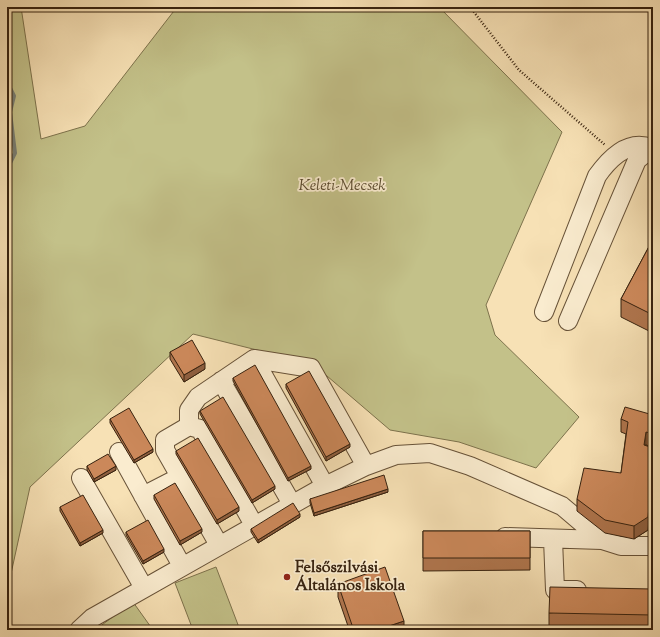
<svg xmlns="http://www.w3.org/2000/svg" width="660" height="637" font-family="'Sorts Mill Goudy',serif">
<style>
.green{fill:#c3c189;stroke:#7d724c}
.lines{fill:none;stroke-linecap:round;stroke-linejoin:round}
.stream{stroke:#777e74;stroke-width:4}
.minor-casing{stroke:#675238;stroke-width:20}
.path{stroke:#37220f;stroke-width:2.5;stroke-dasharray:1 2;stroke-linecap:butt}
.minor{stroke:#faeccf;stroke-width:18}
.wall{fill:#af754d;stroke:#37220f}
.shaded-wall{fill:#8e5f3f;stroke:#37220f}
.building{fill:#cb885a;stroke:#37220f}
.poi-dot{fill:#8f2418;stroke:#faeccf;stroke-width:1.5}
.labels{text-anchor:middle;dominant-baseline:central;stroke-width:3.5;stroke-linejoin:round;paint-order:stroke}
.park-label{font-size:16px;font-style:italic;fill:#5a4a2e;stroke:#faeccf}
.poi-label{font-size:16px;font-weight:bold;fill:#37220f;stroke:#faeccf;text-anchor:start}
</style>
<rect width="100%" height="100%" fill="#f7e1b5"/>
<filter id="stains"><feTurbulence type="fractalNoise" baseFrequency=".005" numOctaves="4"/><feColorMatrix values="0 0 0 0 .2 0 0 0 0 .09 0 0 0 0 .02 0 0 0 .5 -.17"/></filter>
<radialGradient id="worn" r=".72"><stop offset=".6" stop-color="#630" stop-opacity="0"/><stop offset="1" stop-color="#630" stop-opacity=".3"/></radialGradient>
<path class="green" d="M7,7H21L41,139L85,126L177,7H439L562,132L486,305L495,335L579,417L536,468L459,442L390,430L313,364L193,334L30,487L7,592Z
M216,567L240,630H193L175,583Z
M133,602L153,630H95Z"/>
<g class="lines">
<path class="stream" d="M7,82L14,96L10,112L15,153L7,169"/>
<g class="minor-casing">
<path id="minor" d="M544,312L597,176C609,159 628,139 651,148
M568,321L637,160L653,147
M254,359L325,486
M221,381L292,504
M189,426L200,429L254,525
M119,452L182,566
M81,478L144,588
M143,496L180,477
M505,537L602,540
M553,539L555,590H577
M219,545L165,450V440L189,426V410L198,397L254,359L311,368L366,466
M79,630L92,618L325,486L366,466L396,455L430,453L470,466L562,506L602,540L621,546H653"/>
</g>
<path class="path" d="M470,7L519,70L605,145"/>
<use href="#minor" class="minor"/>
</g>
<path class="wall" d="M653,239V333L621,317V299Z
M170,352L205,369L184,382L170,359Z
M233,378L311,469L288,481L233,381Z
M286,384L350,447L326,461L286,388Z
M200,411L275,489L252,503L200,414Z
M653,415V447L646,445L653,448V477L648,530L634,539L605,533L577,511V499L621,473L626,434L621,432V419Z
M110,419L153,452L134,463L110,423Z
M176,451L239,511L217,524L176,454Z
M87,466L116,470L94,482L87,470Z
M388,492L314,516L310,503V499Z
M154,495L202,532L180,545L154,499Z
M60,507L103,533L80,546L60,511Z
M300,517L258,543L251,532V529Z
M423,531H530V570L423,571Z
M126,532L164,552L143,564L126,535Z
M338,584L404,630L349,629L338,597Z
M652,602V628L549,626V613Z"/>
<path class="shaded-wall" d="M205,363V369L184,382V375Z
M646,432V445H644Z
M350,444V447L326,461V457Z
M153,449V452L134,463V460Z
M653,464V477L648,530L634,539V526Z
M116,466V470L94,482V479Z
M311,466V469L288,481V478Z
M275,486V489L252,503V500Z
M388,489V492L314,516V513Z
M239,507V511L217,524V520Z
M300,514V517L258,543V540Z
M202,529V532L180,545V541Z
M103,530V533L80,546V543Z
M164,549V552L143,564V561Z
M404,621V630H389V626Z"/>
<path class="building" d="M653,239V315L621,299Z
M192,340L205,363L184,375L170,352Z
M255,365L311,466L288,478L233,378Z
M309,371L350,444L326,457L286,384Z
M223,397L275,486L252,500L200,411Z
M625,407L653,415V434L646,432L644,445L653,448V464L648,517L634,526L605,520L577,499L584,468L621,473L628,422L621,419Z
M129,408L153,449L134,460L110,419Z
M198,438L239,507L217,520L176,451Z
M108,454L116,466L94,479L87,466Z
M384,475L388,489L314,513L310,499Z
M175,483L202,529L180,541L154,495Z
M83,495L103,530L80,543L60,507Z
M293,503L300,514L258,540L251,529Z
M148,520L164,549L143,561L126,532Z
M423,531H530V558H423Z
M385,567L404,621L389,626L390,630H346L353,628L338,584Z
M550,587L652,589V615L549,613Z"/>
<circle class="poi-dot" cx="287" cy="577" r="4"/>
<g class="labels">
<g class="park-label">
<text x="342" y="186">Keleti-Mecsek</text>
</g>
<g class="poi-label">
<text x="295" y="568">Felsőszilvási<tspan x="295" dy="18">Általános Iskola</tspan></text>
</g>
</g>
<rect width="660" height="637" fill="none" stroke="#f7e1b5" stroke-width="24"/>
<rect x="8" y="8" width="644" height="621" fill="none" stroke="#37220f" stroke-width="2"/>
<rect x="12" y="12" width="636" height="613" fill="none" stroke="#37220f"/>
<rect width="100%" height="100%" filter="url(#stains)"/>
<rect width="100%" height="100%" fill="url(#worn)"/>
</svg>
